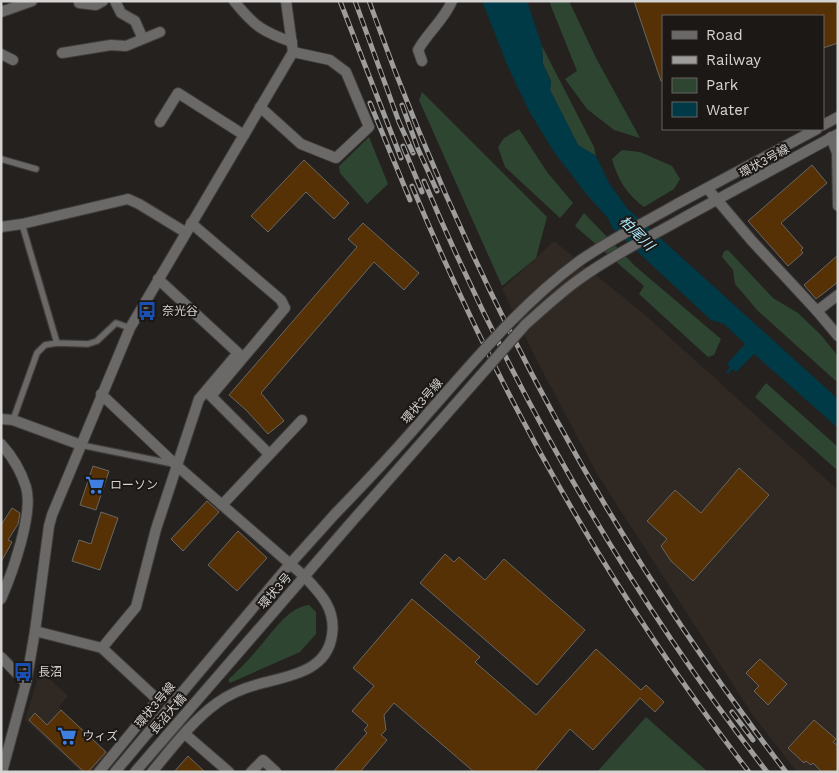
<svg xmlns="http://www.w3.org/2000/svg" width="839" height="773" font-family="'Work Sans','Noto Sans JP',sans-serif">
<style>
.built{fill:#302822}
.green{fill:#2e4531}
.water{fill:#003a47}
.lines{fill:none;stroke-linecap:round;stroke-linejoin:round}
.stream{stroke:#003a47;stroke-width:3}
.building{fill:#553105;stroke:#6a6763}
.service-casing{stroke:#403e3c;stroke-width:8}
.minor-casing{stroke:#403e3c;stroke-width:12}
.tertiary-casing{stroke:#403e3c;stroke-width:12}
.service{stroke:#6b6968;stroke-width:5.5}
.minor{stroke:#6b6968;stroke-width:10}
.tertiary{stroke:#6b6968;stroke-width:10}
.rail-casing{stroke:#9f9d9c;stroke-width:5}
.rail{stroke:#1b1815;stroke-width:3;stroke-dasharray:9;stroke-linecap:butt}
.tertiary-bridge-casing{stroke:#403e3c;stroke-width:12;stroke-linecap:butt}
.tertiary-bridge{stroke:#6b6968;stroke-width:10}
.labels{text-anchor:middle;dominant-baseline:central;stroke-width:4;stroke-linejoin:round;paint-order:stroke}
.street-label{font-size:12px;fill:#d6d4d3;stroke:#1b1815}
.poi-label{font-size:12px;fill:#d6d4d3;stroke:#1b1815;text-anchor:start}
.water-label{font-size:14px;font-style:italic;fill:#ade6f7;stroke:#1b1815}
</style>
<rect width="100%" height="100%" fill="#24211f"/>
<path class="built" d="M554,241L644,314L838,490V772H797L752,714L597,474L535,357L502,289Z
M40,670L68,696L59,707L108,753L91,772H81L25,720Z"/>
<path class="green" d="M549,1H569L596,58L640,138L614,130L587,109L565,79L577,71Z
M542,46L594,147L596,156L578,145L550,90L551,81L543,64Z
M422,92L547,217L536,258L502,286L419,100Z
M519,129L547,172L573,203L560,218L505,167L498,147L504,138Z
M369,137L388,184L367,204L340,173L339,166Z
M622,150L640,152L672,166L680,179L674,189L644,207C627,195 617,178 612,159Z
M584,213L635,266L721,339L714,355L708,357L639,294L644,286L575,226Z
M728,250L773,298L798,313L820,334L838,356V383L758,311L735,284L733,270L722,257L724,251Z
M766,383L838,447V471L755,397Z
M309,605L316,612V634L300,652L230,683L228,680C238,670 248,661 256,651C270,636 287,607 309,605Z
M646,717L708,772H597Z"/>
<path class="water" d="M482,1H527L542,46L543,64L551,82L550,90L578,145L596,156L609,183L627,208L838,399V428L754,354L736,372L727,364L745,344L724,324L711,320L613,229L608,218L587,195L554,152L529,111L508,67Z"/>
<g class="lines">
<path class="stream" d="M728,372L734,365"/>
</g>
<path class="building" d="M634,1H838V43L823,48V16H663V81H661Z
M304,160L349,203L334,219L306,192L268,232L251,216Z
M812,165L827,183L781,223L803,248L801,250L803,253L788,266L748,221Z
M363,223L419,273L404,290L374,262L261,393L284,421L268,434L246,410L229,395L357,247L348,239Z
M838,255V282L816,299L804,285Z
M93,466L109,471L96,510L80,505Z
M739,468L769,495L693,581L671,561L661,546L667,539L647,521L675,490L701,513Z
M207,501L219,512L183,551L171,539Z
M12,508L20,513L18,524L8,540L12,542L1,562V525Z
M101,512L118,518L100,570L72,561L79,540L91,544Z
M238,531L267,558L237,591L208,565Z
M445,554L454,562L459,557L485,580L504,559L585,630L537,685L420,583Z
M412,599L480,657L475,662L536,715L596,649L641,690L646,685L664,702L655,712L640,698L593,750L570,729L534,772H474L394,703L384,715L386,730L381,735L387,740L360,772H333L367,733L364,730L368,725L352,711L374,686L353,668Z
M760,659L787,684L768,705L754,691L759,686L746,673Z
M61,710L106,752L88,772H84L29,720L35,713L47,725Z
M814,720L836,739L833,742L838,746V772H822L813,763L811,765L806,761L804,763L788,748Z
M188,756L205,772H174Z"/>
<g class="lines">
<g class="service-casing">
<path id="service" d="M1,159L36,169
M22,224L57,343
M13,420L37,353L45,345L57,343L88,344L97,341L116,323L130,328
M81,445L174,464"/>
</g>
<g class="minor-casing">
<path id="minor" d="M115,1L121,13L135,21L143,39
M234,1C254,26 263,32 292,42
M79,3L96,5L103,1
M1,12L32,1
M62,53L111,45L126,46L160,32
M1,54L13,60
M422,61L418,50C428,32 444,20 452,1
M260,107L301,144L336,158L369,127L346,72L330,60L293,52
M160,122L178,93L244,135
M831,137L837,153L838,206
M191,223L281,300L285,308L211,396L269,454
M1,227L22,224L128,199L139,204L185,232
M817,311L838,295
M1,419L13,420L81,445
M1,444C12,456 21,471 26,487C34,513 12,574 1,599
M222,505L302,420
M35,631L102,648L158,700L99,772
M102,648L136,607L156,529L199,399L238,353L158,279
M1,657L26,683
M185,734L229,772
M251,772L263,760L276,772"/>
</g>
<g class="tertiary-casing">
<path id="tertiary" d="M823,125L838,117
M707,188L752,241L817,311L838,336
M677,204L817,129
M685,217L838,134
M101,394L176,465L304,576C321,594 336,609 332,635C327,672 288,676 259,684C244,688 229,694 217,703C192,721 172,748 152,772
M2,772L26,683L35,631L49,526L52,515L130,328L293,52L286,1
M115,772L290,564L335,514
M135,772L348,526"/>
</g>
<use href="#service" class="service"/>
<use href="#minor" class="minor"/>
<use href="#tertiary" class="tertiary"/>
<g class="rail-casing">
<path id="rail" d="M340,1L401,158
M355,1L399,122L413,153
M369,1C468,278 607,539 786,772
M370,103L410,200
M402,105L418,149L437,191
M403,146L422,192
M424,181C513,391 627,591 767,772
M412,186C499,394 611,594 749,772
M732,712L753,740"/>
</g>
<use href="#rail" class="rail"/>
<g class="tertiary-bridge-casing">
<path id="tertiary-bridge" d="M335,514C367,481 398,448 428,413C475,360 521,304 578,262C609,240 644,223 677,204
M348,526L525,325C543,309 561,292 581,278C614,254 650,237 685,217"/>
</g>
<use href="#tertiary-bridge" class="tertiary-bridge"/>
</g>
<defs>
<g id="bus-bare" transform="scale(1.5)"><path d="M-5-6H5V4H4V6H2V4H-2V6H-4V4H-5ZM-3.5-4V0h7V-4ZM-3.5 1.2v1.5H-2V1.2ZM2 1.2v1.5H3.5V1.2Z" fill="#1a4fb4" stroke="#1b1815" stroke-width="2.5" paint-order="stroke"/></g>
<g id="supermarket-bare" transform="scale(1.5)"><path d="M-6-5.5h2.5l.6 2H6L4.5 2H-2.5L-4.4-4H-6ZM-1.5 3.2a1.3 1.3 0 1 0 .1 0ZM3 3.2a1.3 1.3 0 1 0 .1 0Z" fill="#3f7fe0" stroke="#1b1815" stroke-width="2.5" paint-order="stroke"/></g>
</defs>
<g fill-rule="evenodd">
<use href="#bus-bare" x="147" y="311"/>
<use href="#supermarket-bare" x="95" y="485"/>
<use href="#bus-bare" x="23" y="672"/>
<use href="#supermarket-bare" x="67" y="736"/>
</g>
<g class="labels">
<g class="street-label">
<text transform="translate(764 161) rotate(-29)">環状3号線</text>
<text transform="translate(422 401) rotate(-49)">環状3号線</text>
<text transform="translate(275 591) rotate(-49)">環状3号</text>
<text transform="translate(155 705) rotate(-50)">環状3号線</text>
<text transform="translate(168 714) rotate(-49)">長沼大橋</text>
</g>
<g class="poi-label">
<text x="162" y="311">奈光谷</text>
<text x="110" y="485">ローソン</text>
<text x="38" y="672">長沼</text>
<text x="82" y="736">ウィズ</text>
</g>
<g class="water-label">
<text transform="translate(637 233) rotate(45)">柏尾川</text>
</g>
</g>
<rect width="839" height="773" fill="none" stroke="#d6d4d3" stroke-width="5"/>
<rect x="662" y="15" width="162" height="115" fill="#1b1815" stroke="#666361"/>
<rect x="672" y="31" width="25" height="8" fill="#6b6968" stroke="#666361"/>
<text x="706" y="40" font-size="15" fill="#d6d4d3">Road</text>
<rect x="672" y="56" width="25" height="8" fill="#9f9d9c" stroke="#666361"/>
<text x="706" y="65" font-size="15" fill="#d6d4d3">Railway</text>
<rect x="672" y="78" width="25" height="15" fill="#2e4531" stroke="#666361"/>
<text x="706" y="90" font-size="15" fill="#d6d4d3">Park</text>
<rect x="672" y="102" width="25" height="15" fill="#003a47" stroke="#666361"/>
<text x="706" y="115" font-size="15" fill="#d6d4d3">Water</text>
</svg>
